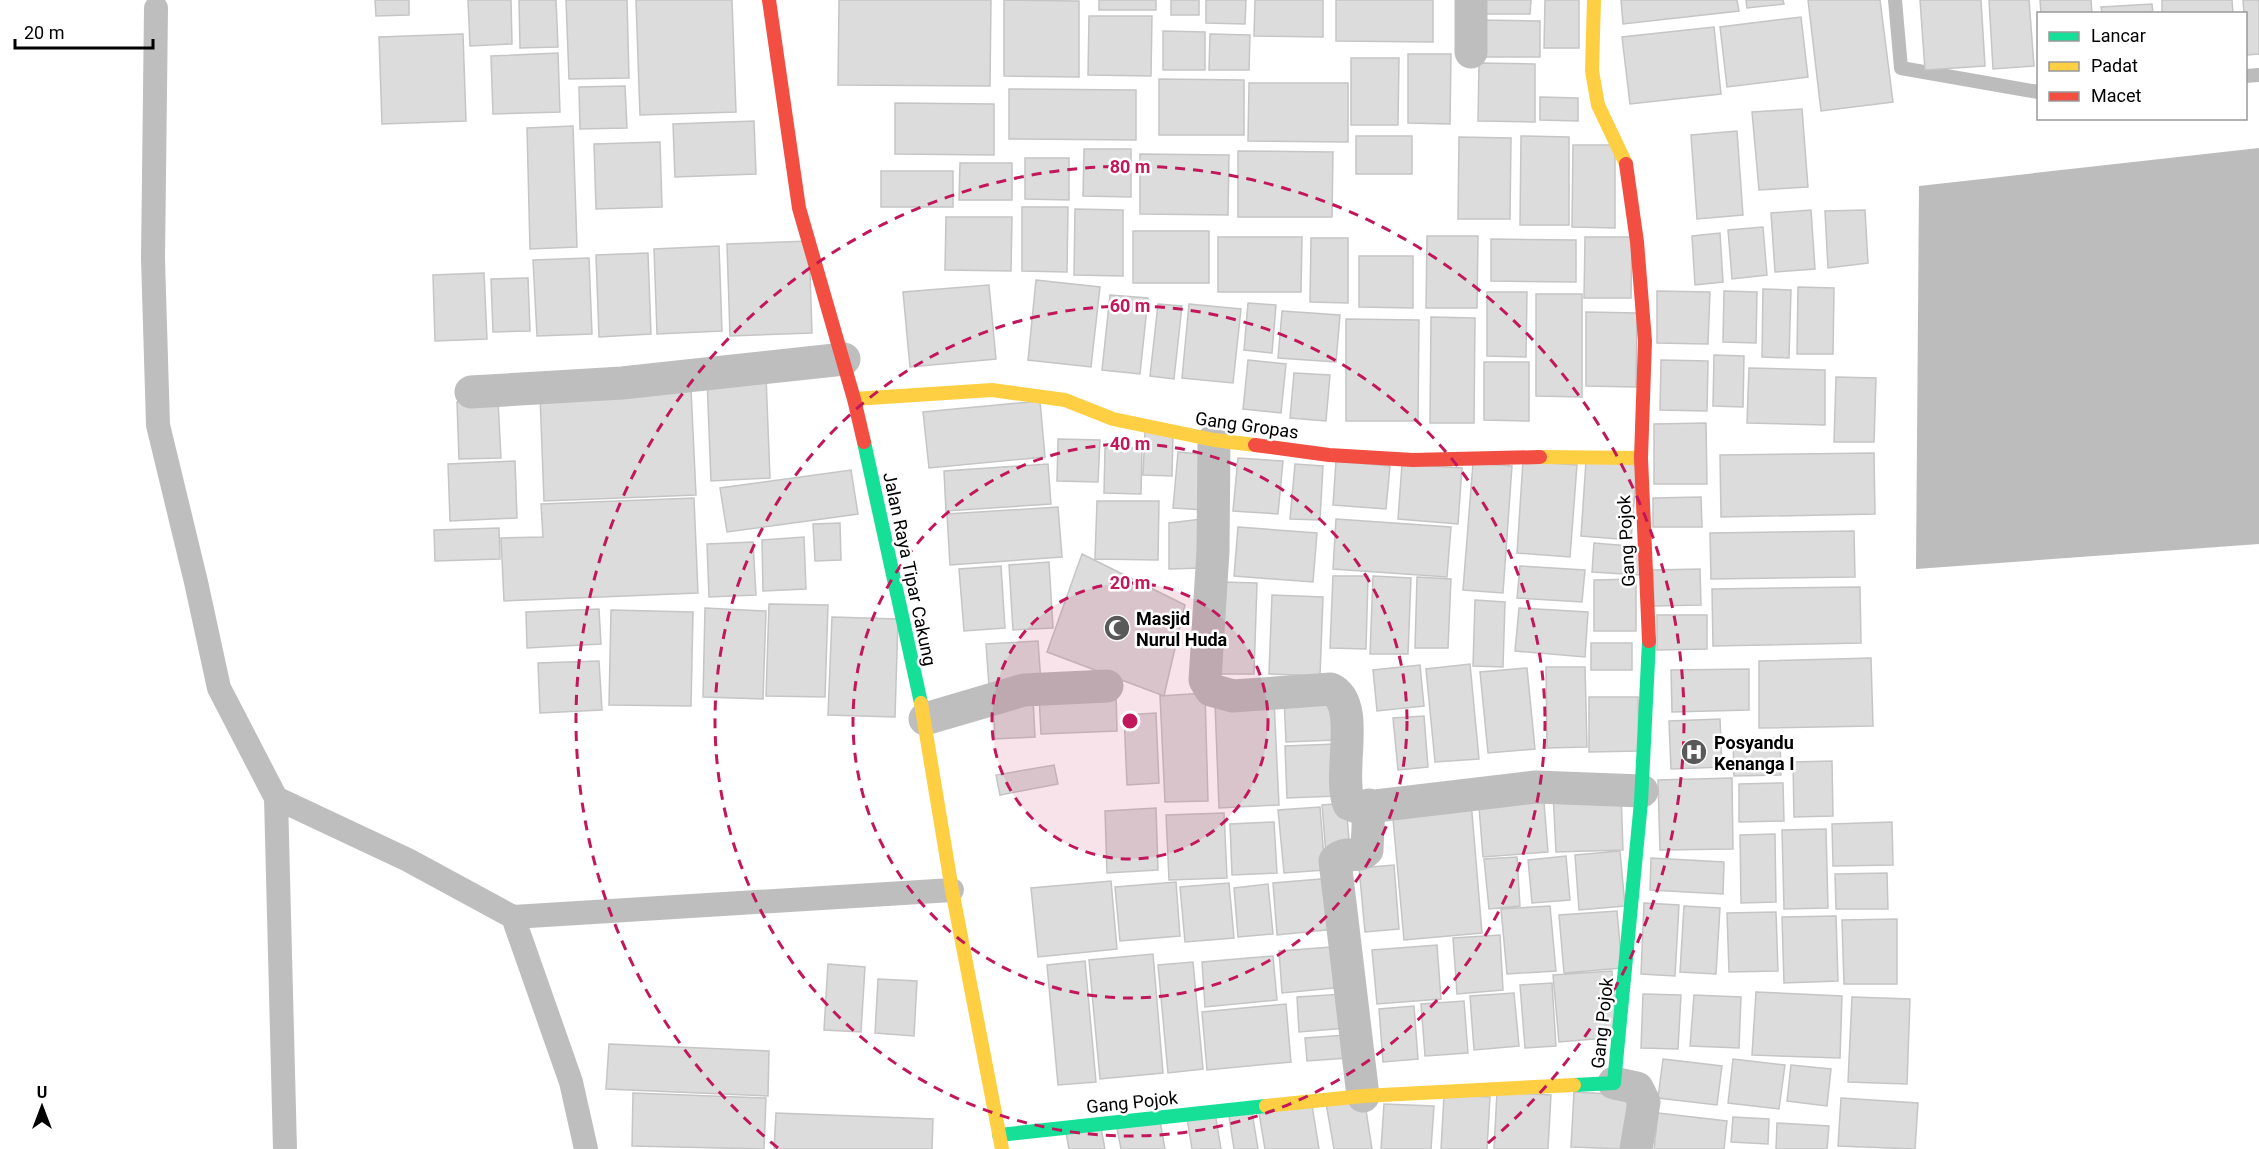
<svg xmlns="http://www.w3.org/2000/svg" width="2259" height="1149" font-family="Roboto,sans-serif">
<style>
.water{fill:#bcbcbc}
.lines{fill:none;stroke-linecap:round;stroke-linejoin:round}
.stream{stroke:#bcbcbc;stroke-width:14}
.building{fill:#dcdcdc;stroke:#c5c5c5;stroke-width:1.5}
.lane{stroke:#bebebe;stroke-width:24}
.street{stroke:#bebebe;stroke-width:33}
.fast{stroke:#16e098;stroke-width:14}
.slow{stroke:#ffcf43;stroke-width:14}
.jam{stroke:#f24e42;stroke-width:14}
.ring{fill:none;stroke:#c2185b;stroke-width:3;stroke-dasharray:10 8}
.labels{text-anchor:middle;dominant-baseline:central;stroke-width:5;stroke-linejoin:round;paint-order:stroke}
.street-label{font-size:18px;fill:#000;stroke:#fff}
.poi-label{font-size:18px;font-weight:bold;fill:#000;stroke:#fff;text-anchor:start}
.centre{fill:#c2185b;stroke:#fff;stroke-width:3}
.ring-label{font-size:18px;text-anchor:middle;font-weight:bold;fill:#c2185b;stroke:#fff;stroke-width:5;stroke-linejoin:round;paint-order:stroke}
</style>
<rect width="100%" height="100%" fill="#fff"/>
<path class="water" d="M2259,148V544L1916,569L1919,186Z"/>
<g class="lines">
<path class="stream" d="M1895,0L1901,68L2038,92
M2246,76L2259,75"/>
</g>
<path class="building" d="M375,0H409V15L376,16Z
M468,0H511L512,44L470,46Z
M519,0H556L558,47L520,48Z
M566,0H627L629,78L569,79Z
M636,0H732L736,112L640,115Z
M839,0H991L990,86L838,85Z
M1004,0L1079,1V77L1004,76Z
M1099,0H1156V10H1099Z
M1171,0H1199V15H1171Z
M1206,0H1246L1245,24L1206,23Z
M1255,0H1323V37L1254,36Z
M1336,0H1433V42L1336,41Z
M1472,0H1531L1530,14H1472Z
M1545,0H1579V48H1544Z
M1621,0H1737L1739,11L1623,24Z
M1746,0H1783L1784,4L1747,8Z
M1808,0H1880L1893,102L1821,111Z
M1920,0H1981L1985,66L1925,70Z
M1989,0H2029L2034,66L1993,69Z
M2040,0H2091L2092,14H2041Z
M2162,0H2232L2233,14H2162Z
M2243,0H2259V54L2247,55Z
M2152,4L2153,14H2102L2101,7Z
M1089,16H1152L1151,76L1088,75Z
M1801,17L1808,77L1727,87L1720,27Z
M1479,20L1540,21V57H1479Z
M1714,27L1721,94L1630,104L1622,37Z
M1163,31L1205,32V70H1163Z
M463,34L466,121L382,124L379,37Z
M1210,34L1250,35L1249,70H1209Z
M558,53L560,112L493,114L491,56Z
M1408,54H1451L1450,124L1408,123Z
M1351,58H1399L1398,125H1351Z
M1479,63L1535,64V122L1478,121Z
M1159,79L1244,80V135H1159Z
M1249,83H1348V142L1248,141Z
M625,86L627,128L580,129L579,87Z
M1009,89L1136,90V140L1009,139Z
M1540,97L1578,98V121L1540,120Z
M895,103L994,104V155L895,154Z
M1802,109L1808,187L1759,190L1752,112Z
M754,121L756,174L675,177L673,124Z
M573,126L577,247L530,249L527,128Z
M1737,131L1743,215L1697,219L1691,135Z
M1356,136H1412V174H1356Z
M1521,136L1569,137V225H1520Z
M1459,137L1511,138L1510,219H1458Z
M660,142L662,207L596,209L594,144Z
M1573,145H1615V228L1572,227Z
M1084,149H1131V197L1083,196Z
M1238,151L1333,152L1332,217H1238Z
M1140,154L1229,155L1228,215L1140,214Z
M1025,158H1069V200L1025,199Z
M960,163H1012V200H959Z
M881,171H953V207H881Z
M1022,207H1068L1067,272L1022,271Z
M1075,209L1123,210V276L1074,275Z
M1811,210L1815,269L1775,272L1771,213Z
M1865,210L1868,263L1828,268L1825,211Z
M946,217H1012L1011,271L945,270Z
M1763,227L1767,275L1732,279L1728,230Z
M1133,231H1209V283H1133Z
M1720,233L1723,282L1695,285L1692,236Z
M1427,236H1478L1477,308H1426Z
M1218,237H1302L1301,292H1218Z
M1585,237H1632L1631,298H1584Z
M1311,238H1348V303L1310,302Z
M1491,239L1576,240V282L1491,281Z
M809,241L812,333L730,336L727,244Z
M719,246L722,331L657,334L654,249Z
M648,253L651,334L599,337L596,255Z
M1359,256H1413V308L1359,307Z
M589,258L592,334L537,336L533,260Z
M484,273L487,339L435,341L433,275Z
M528,278L530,331L493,332L491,279Z
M1036,280L1100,287L1091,367L1028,360Z
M989,285L996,359L910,367L903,292Z
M1798,287L1834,288L1833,354H1797Z
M1763,289L1791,290L1789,358L1762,357Z
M1657,291L1710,292L1708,344L1657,343Z
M1724,291L1757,292L1756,343L1723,342Z
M1487,292H1527L1526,357L1487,356Z
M1536,294H1582V397L1536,396Z
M1110,295L1148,298L1140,374L1102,370Z
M1248,303L1276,305L1272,353L1244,350Z
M1158,304L1182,306L1174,379L1150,376Z
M1189,304L1241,309L1233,383L1182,378Z
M1282,311L1340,315L1336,362L1278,358Z
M1586,312L1637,313L1636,387L1586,386Z
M1431,317L1475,318L1474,423H1430Z
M1346,319L1419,320L1418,421H1346Z
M1714,355L1744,356L1743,407L1713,406Z
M1248,360L1286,364L1281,413L1243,409Z
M1661,360L1708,361L1707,411L1660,410Z
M1484,362H1529V421L1484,420Z
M1749,368L1825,370V425L1747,423Z
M1294,373L1330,375L1326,421L1290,418Z
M766,376L770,478L711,481L707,378Z
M1836,377L1876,378L1874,442H1834Z
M691,389L696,495L544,501L540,395Z
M498,400L501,458L459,459L457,402Z
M1040,401L1045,457L929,468L923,412Z
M1706,423L1707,484H1654V424Z
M1145,431L1173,433L1172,476L1143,475Z
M1058,439L1100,440L1098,482L1057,481Z
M1105,448H1142L1141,494L1104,493Z
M1178,452L1210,455L1205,510L1173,508Z
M1874,453L1875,514L1721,517L1720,455Z
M1238,458L1283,461L1278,514L1233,511Z
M515,461L517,518L450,521L448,464Z
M1336,461L1390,466L1386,509L1333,505Z
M1523,461L1577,465L1570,557L1517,553Z
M1586,461L1637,465L1631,540L1581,536Z
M1473,463L1512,466L1503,593L1463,590Z
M1048,464L1051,504L946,511L944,471Z
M1295,464L1323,466L1320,520L1290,519Z
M1402,464L1462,468L1458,524L1398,519Z
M851,470L858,514L727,532L720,488Z
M1701,497L1702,527H1653V498Z
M694,498L698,593L504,601L501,538L543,537L541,504Z
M1097,501H1159L1158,560L1095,559Z
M1058,507L1062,557L950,565L947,514Z
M1202,519L1203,568L1169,569V523Z
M1336,519L1451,527L1447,577L1333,569Z
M840,523L841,560L815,561L813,524Z
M1238,527L1317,533L1313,582L1234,576Z
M499,528L500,559L435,561L434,530Z
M1854,531L1855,577L1711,579L1710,533Z
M804,537L806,589L763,591L762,540Z
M753,542L756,595L709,597L707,544Z
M1594,543L1642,547L1640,575L1592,572Z
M1082,554L1185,605L1164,696L1047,652Z
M1049,562L1053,628L1013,630L1009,565Z
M1001,566L1005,628L964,631L959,569Z
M1520,566L1585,570L1582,602L1517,598Z
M1700,569L1701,605L1654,606L1653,570Z
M1333,576H1368L1366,649L1330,648Z
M1373,576L1411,578L1408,654H1370Z
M1417,577L1451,579L1448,648H1415Z
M1636,579V631H1594V580Z
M1222,582L1257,583L1254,674H1219Z
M1860,587L1861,643L1713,646L1712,589Z
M1272,595L1323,597L1320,676L1269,674Z
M1475,600L1505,602L1503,667L1473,666Z
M769,604L828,605L825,697L766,696Z
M705,608L766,611L763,699L703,697Z
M1519,608L1588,612L1585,657L1515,651Z
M599,609L601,644L527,648L526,612Z
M611,610L693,612L691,706L609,705Z
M1657,615H1707V649L1657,650Z
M832,617L898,619L895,717L828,715Z
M1038,641L1041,683L989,686L986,644Z
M1591,643H1632V670H1591Z
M1871,658L1873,726L1759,728V661Z
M599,661L602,710L540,713L538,663Z
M1470,664L1479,759L1435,762L1426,669Z
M1420,665L1424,706L1377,711L1373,670Z
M1546,667H1585L1587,747L1547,748Z
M1527,668L1535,749L1488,753L1480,672Z
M1749,669V710L1672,712L1671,670Z
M1116,691L1117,731L1041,734L1039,695Z
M1205,693L1208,801L1165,802L1160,696Z
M1334,696L1336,740L1286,742L1284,698Z
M1589,697H1638L1639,751L1589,752Z
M1033,698L1035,737L995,739L993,700Z
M1274,700L1279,805L1219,808L1215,703Z
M1156,713L1159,783L1127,785L1124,715Z
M1424,716L1428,767L1398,770L1393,718Z
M1720,719L1722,767L1671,769L1669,721Z
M1780,738L1781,775L1734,776L1733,739Z
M1335,744L1337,796L1287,798L1285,746Z
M1832,761L1833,816L1794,817L1793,762Z
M1054,765L1058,784L1000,795L996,775Z
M1732,778L1733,849L1660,850L1658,780Z
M1783,783L1784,821L1739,822V784Z
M1543,790L1548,852L1483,857L1478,795Z
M1621,791L1623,850L1556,852L1553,793Z
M1471,801L1482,933L1404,940L1392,808Z
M1346,803L1350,853L1326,855L1322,805Z
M1320,807L1325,870L1284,873L1278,810Z
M1156,808L1158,870L1107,873L1105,811Z
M1224,813L1227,878L1169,880L1166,815Z
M1274,822L1277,873L1232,875L1230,824Z
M1892,822L1893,865L1833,866L1832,824Z
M1826,829L1828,908L1784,909L1782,830Z
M1775,834L1776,902L1741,903L1740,835Z
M1620,851L1625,906L1579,910L1575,855Z
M1566,856L1570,900L1532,903L1528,860Z
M1517,857L1520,906L1489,909L1484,859Z
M1651,858L1724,862L1723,894L1650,890Z
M1394,865L1399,929L1365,932L1359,868Z
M1887,873L1888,909H1836L1835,874Z
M1332,878L1336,929L1277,935L1273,883Z
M1111,881L1117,949L1038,957L1031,888Z
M1176,882L1180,936L1120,941L1115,887Z
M1229,883L1234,938L1185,942L1180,887Z
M1268,884L1273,934L1238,937L1234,888Z
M1644,903L1679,905L1675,976L1641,974Z
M1550,906L1556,971L1507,974L1501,909Z
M1684,906L1720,908L1716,974L1680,972Z
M1617,911L1622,968L1564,973L1559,915Z
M1776,912L1778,971L1729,972L1727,913Z
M1836,916L1838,981L1784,983L1782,917Z
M1897,919V984H1844L1842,920Z
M1500,935L1503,990L1457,994L1453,938Z
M1437,945L1441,999L1377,1004L1372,950Z
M1331,947L1334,988L1282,993L1279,951Z
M1153,954L1163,1073L1100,1079L1089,960Z
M1273,956L1277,1000L1205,1007L1202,962Z
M1085,961L1096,1082L1058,1085L1047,965Z
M1193,962L1203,1069L1168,1073L1158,965Z
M828,964L865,967L861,1032L824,1030Z
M1612,971L1618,1037L1559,1042L1553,975Z
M878,979L917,981L914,1036L875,1033Z
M1552,983L1556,1046L1525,1048L1520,985Z
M1756,992L1842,996L1840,1058L1752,1055Z
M1514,993L1519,1046L1474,1050L1470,996Z
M1344,994L1347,1028L1299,1032L1297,997Z
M1643,994L1681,995L1678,1049L1641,1048Z
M1694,995L1741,997L1739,1048L1690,1046Z
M1852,997L1910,999L1907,1084L1848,1082Z
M1464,1001L1468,1053L1425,1056L1421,1004Z
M1286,1004L1291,1062L1207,1070L1202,1012Z
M1414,1006L1418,1059L1383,1062L1379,1009Z
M1346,1035L1348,1058L1307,1061L1305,1038Z
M609,1044L769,1051L768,1096L606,1089Z
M1663,1059L1722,1066L1717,1105L1658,1098Z
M1733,1059L1785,1065L1779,1109L1728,1103Z
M1791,1065L1831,1069L1827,1106L1787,1101Z
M1497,1092L1551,1095L1548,1149H1494Z
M1574,1092L1628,1095L1625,1149L1571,1147Z
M633,1093L766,1098L764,1149L632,1146Z
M1444,1095L1490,1097L1487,1149H1441Z
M1364,1097L1372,1149H1334L1326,1103Z
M1841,1098L1918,1103L1915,1149L1838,1146Z
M1384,1104L1434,1106L1431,1149H1381Z
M1312,1105L1319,1149H1265L1259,1113Z
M1252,1112L1258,1149H1234L1229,1116Z
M776,1113L933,1119L932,1149H774Z
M1215,1113L1221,1149H1192L1187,1118Z
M1658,1113L1727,1121L1724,1149H1654Z
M1733,1117L1769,1119L1768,1144L1731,1142Z
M1160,1121L1165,1149H1121L1117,1128Z
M1777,1123L1829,1126L1827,1149H1776Z
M1101,1128L1105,1149H1069L1066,1133Z"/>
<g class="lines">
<path class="lane" d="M156,8L153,259L158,425L196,582L219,688L276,798L408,860L513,917
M276,798L285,1149
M586,1149L571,1082L513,917L952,890"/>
<path class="street" d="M1471,0V52
M471,392L622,383L844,359
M1214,440L1213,551L1205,680L1211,690L1233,696L1331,689C1362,704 1337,773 1349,804L1359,808L1536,787L1642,791
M925,719L1024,690L1107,686
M1614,1083L1637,1088L1644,1102L1636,1149
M1363,1096L1335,861C1344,850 1358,859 1367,850L1369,805"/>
<path class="fast" d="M864,442L921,703
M1574,1085L1614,1083L1641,802L1649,641
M999,1135L1266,1106"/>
<path class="slow" d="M1594,0L1592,71L1598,105L1626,164
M854,399L992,390L1065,400L1113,419L1214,440L1255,445
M1540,457L1641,458
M921,703L952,890L1002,1149
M1266,1106L1363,1096L1574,1085"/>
<path class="jam" d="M769,0L799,208L854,399L864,442
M1626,164L1637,242L1645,341L1641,458L1649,641
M1255,445L1329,455L1413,460L1540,457"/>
</g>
<circle cx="1130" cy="721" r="138" fill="#c2185b" fill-opacity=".12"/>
<g class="ring">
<circle cx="1130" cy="721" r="138"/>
<circle cx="1130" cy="721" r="277"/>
<circle cx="1130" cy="721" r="415"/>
<path d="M778 1148A554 554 0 1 1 1482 1148"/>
</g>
<defs>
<g id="mosque-disc" transform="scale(1.35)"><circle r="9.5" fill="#595959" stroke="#fff"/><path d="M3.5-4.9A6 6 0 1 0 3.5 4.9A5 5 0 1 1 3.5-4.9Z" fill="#fff"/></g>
<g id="hospital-disc" transform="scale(1.35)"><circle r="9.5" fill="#595959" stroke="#fff"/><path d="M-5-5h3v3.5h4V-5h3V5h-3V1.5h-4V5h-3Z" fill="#fff"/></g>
</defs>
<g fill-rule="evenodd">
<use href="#mosque-disc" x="1117" y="628"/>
<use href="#hospital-disc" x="1694" y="752"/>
</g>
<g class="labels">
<g class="street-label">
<text transform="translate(1247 425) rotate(8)">Gang Gropas</text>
<text transform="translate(1626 541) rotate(-93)">Gang Pojok</text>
<text transform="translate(910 569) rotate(78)">Jalan Raya Tipar Cakung</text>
<text transform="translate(1602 1023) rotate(-84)">Gang Pojok</text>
<text transform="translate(1132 1102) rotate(-6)">Gang Pojok</text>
</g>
<g class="poi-label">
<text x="1136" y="618">Masjid<tspan x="1136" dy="21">Nurul Huda</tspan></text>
<text x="1714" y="742">Posyandu<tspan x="1714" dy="21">Kenanga I</tspan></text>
</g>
</g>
<circle cx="1130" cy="721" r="9" class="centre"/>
<g class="ring-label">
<text x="1130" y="173">80 m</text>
<text x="1130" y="312">60 m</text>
<text x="1130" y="450">40 m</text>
<text x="1130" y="589">20 m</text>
</g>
<rect x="2037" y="12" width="210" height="108" fill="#ffffff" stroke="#999999" stroke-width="1.5"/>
<rect x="2049" y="32" width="30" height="9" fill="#16e098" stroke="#999999" stroke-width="1.5"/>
<text x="2091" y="42" font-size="18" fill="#000000">Lancar</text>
<rect x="2049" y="62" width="30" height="9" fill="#ffcf43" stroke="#999999" stroke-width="1.5"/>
<text x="2091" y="72" font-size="18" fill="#000000">Padat</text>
<rect x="2049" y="92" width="30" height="9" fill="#f24e42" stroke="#999999" stroke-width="1.5"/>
<text x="2091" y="102" font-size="18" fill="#000000">Macet</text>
<g transform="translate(42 1107)" stroke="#ffffff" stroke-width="4.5" paint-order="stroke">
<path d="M0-4.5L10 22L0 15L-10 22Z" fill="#000000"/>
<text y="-9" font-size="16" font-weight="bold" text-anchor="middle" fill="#000000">U</text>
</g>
<path d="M15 39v9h138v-9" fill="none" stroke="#000000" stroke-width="3"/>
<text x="24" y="39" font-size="18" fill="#000000" stroke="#ffffff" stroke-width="4.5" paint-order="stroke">20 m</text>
</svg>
